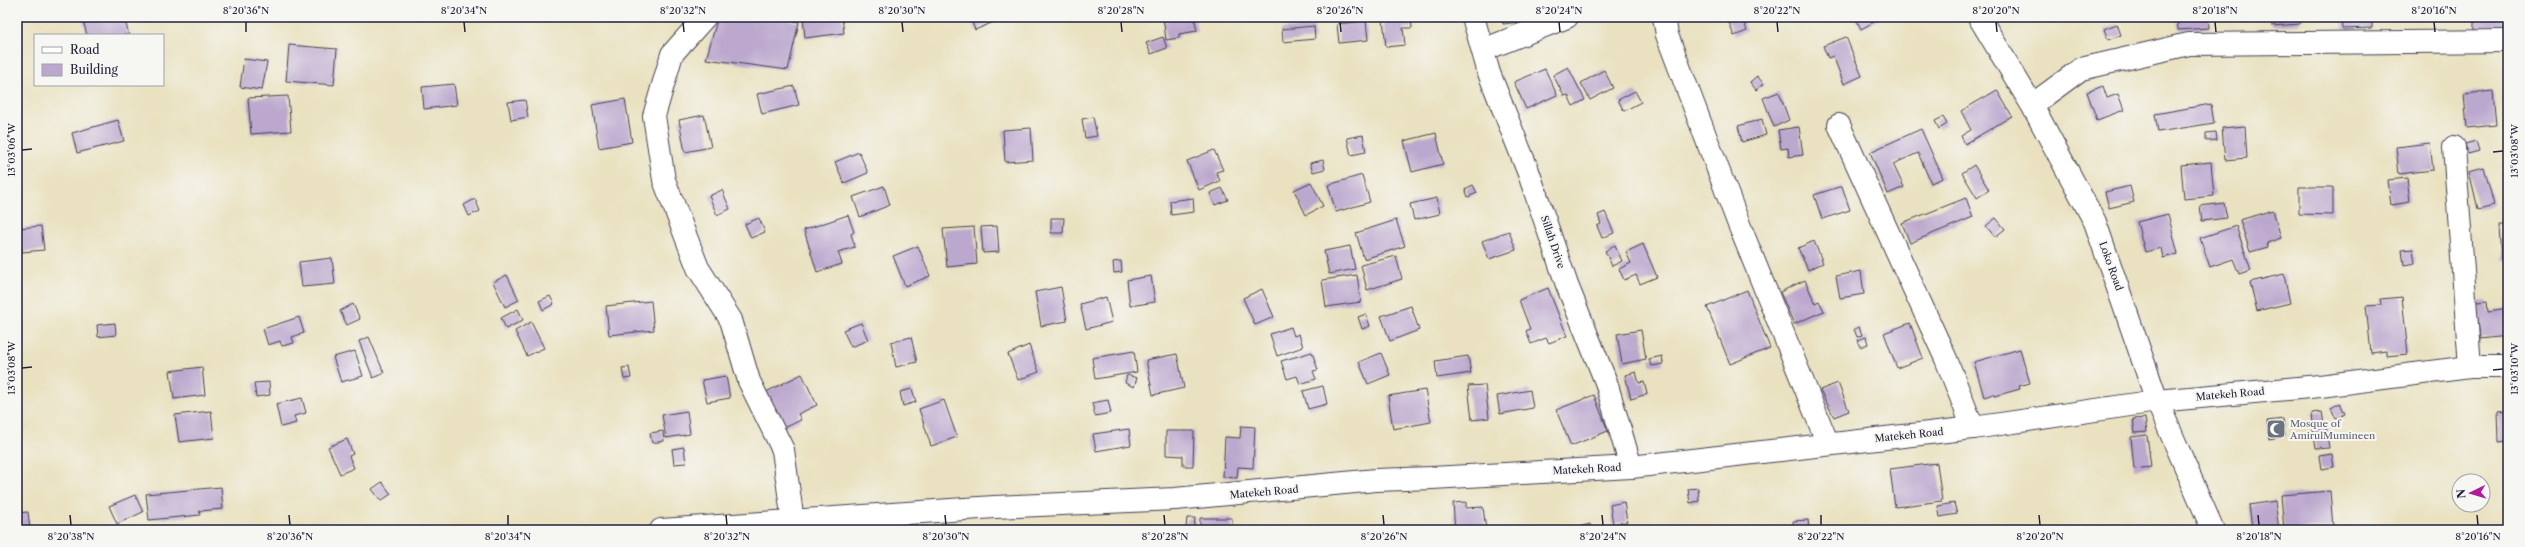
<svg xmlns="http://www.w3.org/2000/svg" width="2525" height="547" font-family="'Libre Caslon Text',serif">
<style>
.building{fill:#bca7ce}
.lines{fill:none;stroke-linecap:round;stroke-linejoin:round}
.street-casing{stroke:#403f4f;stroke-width:24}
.secondary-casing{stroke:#403f4f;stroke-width:24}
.street{stroke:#fff;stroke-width:22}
.secondary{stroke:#fff;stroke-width:22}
.ticks{fill:none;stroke:#22223b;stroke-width:1.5}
.labels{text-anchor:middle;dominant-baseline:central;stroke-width:4;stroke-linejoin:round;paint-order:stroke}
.street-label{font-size:10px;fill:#22223b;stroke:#f6f6f2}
.worship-label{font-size:10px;fill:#5b616d;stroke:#f6f6f2;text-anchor:start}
.neatline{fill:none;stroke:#22223b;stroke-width:1.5}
.ticks-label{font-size:10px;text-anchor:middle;fill:#22223b}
</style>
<rect width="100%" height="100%" fill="#f6f6f2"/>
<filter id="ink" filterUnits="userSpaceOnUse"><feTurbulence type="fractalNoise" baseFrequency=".025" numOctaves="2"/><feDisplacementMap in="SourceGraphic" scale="8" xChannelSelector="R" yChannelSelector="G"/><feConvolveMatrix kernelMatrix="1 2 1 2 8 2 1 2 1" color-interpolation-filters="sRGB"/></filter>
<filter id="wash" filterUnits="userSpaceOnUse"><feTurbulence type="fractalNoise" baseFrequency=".012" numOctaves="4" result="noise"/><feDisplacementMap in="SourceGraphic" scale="16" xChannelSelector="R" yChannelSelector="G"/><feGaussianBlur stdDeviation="0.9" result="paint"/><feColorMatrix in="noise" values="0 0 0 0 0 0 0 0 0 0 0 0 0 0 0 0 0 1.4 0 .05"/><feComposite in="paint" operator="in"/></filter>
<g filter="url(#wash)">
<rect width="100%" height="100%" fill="#e9e1bf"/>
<g id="blocks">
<path class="building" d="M82,17H124L129,35H87Z
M616,17H631L630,20Z
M718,17H771L799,22L788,70L706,59Z
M803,17H842L844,33L805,38Z
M970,17H1002L1003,18L975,30Z
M1163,17H1194L1197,31L1179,34V38L1166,40Z
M1402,17H1411L1412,28H1403L1405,45L1386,47L1383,19Z
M1502,17H1527V21L1503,24Z
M1727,17H1742L1747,31L1734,36Z
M1855,17H1883L1861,29Z
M2177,17H2208L2209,28L2178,30Z
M2271,17H2299L2300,24L2272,26Z
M2341,17H2372V28L2342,29Z
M2475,17H2505V31L2475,32Z
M1366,21L1368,40L1339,43L1337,24Z
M2117,24L2121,35L2108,40L2104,29Z
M1314,26L1315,39L1283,42L1282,29Z
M1163,37L1167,48L1151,54L1146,43Z
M1846,37L1862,76L1844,84L1833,56L1828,58L1823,46Z
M289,45L337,49L334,85L286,81Z
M244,59L267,62L262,90L240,87Z
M1568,67L1585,100L1573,106L1568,95L1564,96L1553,75Z
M1545,69L1557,95L1526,109L1514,82Z
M1604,70L1613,88L1590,100L1581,83Z
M1757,76L1764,84L1756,90L1750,82Z
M454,84L457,105L424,109L422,87Z
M794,86L799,105L762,114L757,94Z
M2103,86L2107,98L2118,94L2124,110L2097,120L2087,92Z
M1997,90L2012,116L1965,144L1961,136L1971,130L1961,111Z
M1635,91L1641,102L1624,111L1618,100Z
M2493,91L2496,125L2467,128L2464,94Z
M1779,92L1789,120L1774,127L1763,98Z
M288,96L291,131L251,134L248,98Z
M625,99L632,142L599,148L592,105Z
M525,100L528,117L511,120L508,102Z
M2211,104L2214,123L2158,132L2155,114Z
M704,115L711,147L685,152L679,120Z
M1093,117L1097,136L1085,138L1082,119Z
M1943,117L1947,124L1939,129L1935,121Z
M1762,119L1766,135L1742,142L1738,126Z
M118,120L124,141L77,153L72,133Z
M2245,126L2247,158L2225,160L2222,128Z
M1799,127L1803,155L1789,157L1788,148L1781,149L1778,130Z
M1031,128L1033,160L1005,162L1003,130Z
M1921,129L1943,178L1931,183L1918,153L1893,164L1904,187L1888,194L1870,152Z
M2216,132L2217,140L2206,141V133Z
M1436,133L1443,164L1412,172L1404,141Z
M1363,135L1366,152L1351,155L1347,138Z
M2476,141L2479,151L2468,154L2465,144Z
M2430,143L2433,170L2399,174L2396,147Z
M1214,150L1223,170L1216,172L1220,181L1199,190L1187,161Z
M859,152L868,173L844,183L835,162Z
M1323,160L1325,169L1313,172L1310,163Z
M2211,162L2214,196L2184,199L2181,165Z
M1974,165L1989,190L1977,198L1962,173Z
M2484,167L2494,205L2478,209L2469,171Z
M1362,175L1370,202L1336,212L1328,185Z
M2407,178L2410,202L2391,205L2388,180Z
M1311,182L1323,206L1306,215L1294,190Z
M1473,185L1477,193L1468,197L1465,189Z
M884,186L890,205L860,217L853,197Z
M1842,186L1850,210L1822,219L1814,195Z
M2130,186L2134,202L2109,208L2105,192Z
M2299,187H2333V215L2299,214Z
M1222,188L1228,200L1215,205L1210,193Z
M722,190L730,209L717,215L709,196Z
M1193,198L1194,212L1171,215L1170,201Z
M1437,198L1440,214L1414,220L1410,204Z
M1966,198L1973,217L1910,243L1902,223Z
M475,199L480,211L469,216L464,205Z
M2224,203L2227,218L2202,221L2200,206Z
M2273,210L2281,238L2267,243L2268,247L2250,252L2240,220Z
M1605,212L1614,233L1602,238L1597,226L1601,224L1598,215Z
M2168,214L2178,254L2163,258L2161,248L2145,252L2137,222Z
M848,215L854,232L851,234L855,247L838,252L842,264L817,272L804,230Z
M759,218L765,232L751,238L745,224Z
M1051,218H1064L1063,233H1051Z
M1996,218L2005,229L1995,237L1986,226Z
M1396,220L1405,246L1364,259L1356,233Z
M2500,225H2508V259L2502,260Z
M41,226L44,250L22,252L20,228Z
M997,226L999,252L983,253L981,227Z
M2236,226L2251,270L2239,274L2233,259L2210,267L2200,238Z
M974,227L977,264L947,267L943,229Z
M1509,231L1516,250L1489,259L1482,241Z
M1814,241L1823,263L1808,270L1798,248Z
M1643,244L1657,277L1640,284L1636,275L1624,280L1619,269L1631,263L1626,252Z
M918,246L930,276L905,286L893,256Z
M1350,246L1355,269L1329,274L1324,251Z
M1615,246L1622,261L1612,266L1605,251Z
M2413,249L2415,263L2404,265L2402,250Z
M1396,256L1402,279L1367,290L1361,265Z
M332,258L335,284L302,287L299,262Z
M1121,261L1122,272L1114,273L1113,262Z
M1861,271L1864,294L1840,298L1836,276Z
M2284,274L2290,303L2257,311L2250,282Z
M507,275L519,300L505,307L493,282Z
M1357,275L1361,302L1326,307L1322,280Z
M1151,276L1155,302L1130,306L1127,280Z
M1805,280L1815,303L1819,301L1824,311L1794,324L1780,292Z
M1061,287L1067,321L1041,326L1035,292Z
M1548,288L1567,336L1549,343L1546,338L1531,344L1526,331L1530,329L1519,300Z
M1262,289L1274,317L1255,325L1243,298Z
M1747,290L1770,348L1730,364L1707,307Z
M550,296L554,304L543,310L539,301Z
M1106,297L1112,322L1086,329L1080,304Z
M2402,297L2408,354L2386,356V351L2371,353L2366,306L2381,305L2380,299Z
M651,301L654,330L609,335L606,306Z
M2487,301L2488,312L2508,309V336L2480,339L2476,302Z
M353,304L360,319L347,325L340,311Z
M1411,306L1419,330L1390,341L1381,316Z
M518,309L523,320L506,329L501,318Z
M1366,314L1370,326L1362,329L1358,317Z
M299,317L304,333L292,337L294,343L282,346L280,341L268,345L263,329Z
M531,322L544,348L527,356L515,331Z
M115,323L116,335L98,337L97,325Z
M861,323L868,340L851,347L843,330Z
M1910,323L1923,358L1897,368L1884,333Z
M1291,327L1294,336L1299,334L1303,347L1277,356L1270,334Z
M1859,327L1862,335L1857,337L1854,329Z
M1641,330L1646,359L1622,364L1617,334Z
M369,337L384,373L373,378L359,341Z
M911,337L917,362L896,367L891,342Z
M1866,337L1868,344L1860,347L1857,340Z
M1029,345L1039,372L1018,380L1008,354Z
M2020,349L2030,383L2019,386L2020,389L1995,396L1994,394L1984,397L1974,362Z
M355,351L363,376L341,382L333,357Z
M1134,351L1137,372L1095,379L1092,358Z
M1312,352L1318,370L1313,371L1316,379L1300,384L1297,376L1287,379L1281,361Z
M1381,353L1390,375L1368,384L1359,362Z
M1177,354L1184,388L1153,395L1146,360Z
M1468,356L1471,373L1437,378L1435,361Z
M1662,356L1663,364L1651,366L1649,359Z
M202,367L205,395L174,399L170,371Z
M629,367L631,378L624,379L622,368Z
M1636,372L1639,383L1644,382L1647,394L1631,399L1625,375Z
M802,374L817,405L798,414L801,420L782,429L764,393Z
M1127,375L1137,378L1134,387L1125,383Z
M726,376L730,398L707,402L702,380Z
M269,382L270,395L256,397L254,383Z
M1838,383L1849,411L1834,417L1820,390Z
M1485,385L1489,418L1472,420L1468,386Z
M1323,386L1327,404L1308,409L1303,391Z
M912,389L916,402L903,406L900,392Z
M1425,390L1431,422L1393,429L1388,396Z
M1530,390L1533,408L1500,414L1497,396Z
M1594,395L1608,431L1571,446L1556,410Z
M302,398L306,413L294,416L296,423L281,427L276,404Z
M944,400L957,437L931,446L919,409Z
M1108,400L1111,413L1095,416L1092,403Z
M2340,403L2345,414L2336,419L2331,408Z
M211,411L214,438L179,442L175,415Z
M687,411L690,434L666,438L662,415Z
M2508,411V441L2499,442L2498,412Z
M2322,412L2324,424L2313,425L2312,413Z
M2145,418L2147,432L2135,433L2133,419Z
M2283,419L2285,436L2269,439L2267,421Z
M1241,426L1255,427L1253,468L1238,467L1237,478L1223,477L1225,437L1240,438Z
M2326,427L2329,448L2316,449L2313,429Z
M1129,429L1131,445L1096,451L1093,434Z
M663,431L664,441L652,443L650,433Z
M1166,431H1194L1193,466H1183V456L1166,455Z
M2147,435L2151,467L2134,469L2131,437Z
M347,439L353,454L349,456L354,468L340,474L328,447Z
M684,447L686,463L674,464L672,449Z
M2332,454L2334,467L2321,469L2319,456Z
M1937,463L1942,501L1895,507L1890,469Z
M382,482L391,494L381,501L372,489Z
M221,487L223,509L199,511L200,515L149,520L146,494Z
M1698,488L1699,501L1690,503L1688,489Z
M2330,491L2333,527L2284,530L2281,495Z
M135,495L143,512L117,524L109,506Z
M2275,501L2279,530H2258L2257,526L2252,527L2249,505Z
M1466,502V508L1483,507L1486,530H1455L1453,503Z
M1624,502L1627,522L1613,524L1610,505Z
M1954,503L1957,514L1940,517L1938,506Z
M28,512L30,530H17V513Z
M1187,518H1195L1194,528H1186Z
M1200,518H1232V530H1200Z
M1808,520L1809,530H1794L1793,521Z
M1590,524L1592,530H1580L1579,527Z
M2094,526L2096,530H2085Z"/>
</g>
</g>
<g filter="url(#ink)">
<use href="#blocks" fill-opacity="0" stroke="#403f4f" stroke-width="1"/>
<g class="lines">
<g class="street-casing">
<path id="street" d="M705,17L672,54L654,116L664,180L698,268L731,320L749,381L783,450L793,522
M1473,17L1489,73L1528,171L1567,285L1606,382L1631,467
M1664,17L1667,35L1738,222L1828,444
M1979,17L2032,105L2095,222L2157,401L2213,530
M1483,50L1567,17
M2032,105L2081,69L2189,44L2508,41
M1839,125L1946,359L1973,428
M2454,147L2470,367"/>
</g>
<g class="secondary-casing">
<path id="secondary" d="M661,530L994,507L1175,499L1376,480L1432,478L1631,467L1973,428L2157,401L2320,386L2470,367H2508"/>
</g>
<use href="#street" class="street"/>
<use href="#secondary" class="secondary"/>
</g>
</g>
<path class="ticks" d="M246,22V32M464,22L465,32M683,22L684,32M902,22L903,32M1121,22L1122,32M1340,22L1341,32M1559,22L1560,32M1777,22L1778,32M1996,22L1997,32M2215,22L2216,32M2434,22L2435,32M22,150L32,149M2493,152L2503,151M22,368L32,367M2493,370L2503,369M70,515L71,525M289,515L290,525M508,515V525M726,515L727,525M945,515L946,525M1164,515L1165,525M1383,515L1384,525M1602,515L1603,525M1821,515V525M2039,515L2040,525M2258,515L2259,525M2477,515L2478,525"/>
<defs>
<g id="mosque-square" transform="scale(1)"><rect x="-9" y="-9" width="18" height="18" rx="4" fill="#6b7280" stroke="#f6f6f2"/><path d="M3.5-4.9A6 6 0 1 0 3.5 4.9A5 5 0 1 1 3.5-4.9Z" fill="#fff"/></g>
</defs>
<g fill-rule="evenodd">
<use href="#mosque-square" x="2276" y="429"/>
</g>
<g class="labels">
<g class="street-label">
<text transform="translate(1553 242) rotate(71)">Sillah Drive</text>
<text transform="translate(2111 266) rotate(70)">Loko Road</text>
<text transform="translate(2230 394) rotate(-5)">Matekeh Road</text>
<text transform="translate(1909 435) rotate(-6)">Matekeh Road</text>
<text transform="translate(1587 469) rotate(-3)">Matekeh Road</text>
<text transform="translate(1264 492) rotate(-5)">Matekeh Road</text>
</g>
<g class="worship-label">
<text x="2290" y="423">Mosque of<tspan x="2290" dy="12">AmirulMumineen</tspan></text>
</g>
</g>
<rect width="2525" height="547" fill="none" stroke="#f6f6f2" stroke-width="44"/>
<rect x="34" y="34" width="130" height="52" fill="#f6f6f2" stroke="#a1a1a9"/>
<rect x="42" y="47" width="20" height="6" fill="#ffffff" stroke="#a1a1a9"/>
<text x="70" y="54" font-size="12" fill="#22223b">Road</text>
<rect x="42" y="64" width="20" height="12" fill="#bca7ce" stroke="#a1a1a9"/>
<text x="70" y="74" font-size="12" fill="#22223b">Building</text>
<g transform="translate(2471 493) rotate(265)"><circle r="19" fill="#f6f6f2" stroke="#a1a1a9"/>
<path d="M0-3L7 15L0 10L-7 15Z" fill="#b5179e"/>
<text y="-6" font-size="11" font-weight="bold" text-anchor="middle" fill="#22223b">N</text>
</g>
<rect x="22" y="22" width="2481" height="503" class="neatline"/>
<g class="ticks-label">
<text x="246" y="14">8°20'36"N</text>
<text x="464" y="14">8°20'34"N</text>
<text x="683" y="14">8°20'32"N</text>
<text x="902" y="14">8°20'30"N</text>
<text x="1121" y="14">8°20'28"N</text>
<text x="1340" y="14">8°20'26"N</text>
<text x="1559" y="14">8°20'24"N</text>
<text x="1777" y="14">8°20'22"N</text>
<text x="1996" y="14">8°20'20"N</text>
<text x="2215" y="14">8°20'18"N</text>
<text x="2434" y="14">8°20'16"N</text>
<text transform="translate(11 150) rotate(-90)" y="4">13°03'06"W</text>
<text transform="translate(2514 151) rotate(-90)" y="4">13°03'08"W</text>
<text transform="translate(11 368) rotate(-90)" y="4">13°03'08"W</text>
<text transform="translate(2514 369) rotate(-90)" y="4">13°03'10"W</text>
<text x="71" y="540">8°20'38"N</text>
<text x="290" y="540">8°20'36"N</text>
<text x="508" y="540">8°20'34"N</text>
<text x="727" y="540">8°20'32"N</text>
<text x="946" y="540">8°20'30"N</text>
<text x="1165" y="540">8°20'28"N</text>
<text x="1384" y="540">8°20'26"N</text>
<text x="1603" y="540">8°20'24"N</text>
<text x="1821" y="540">8°20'22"N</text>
<text x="2040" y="540">8°20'20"N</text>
<text x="2259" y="540">8°20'18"N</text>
<text x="2478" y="540">8°20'16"N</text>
</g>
</svg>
